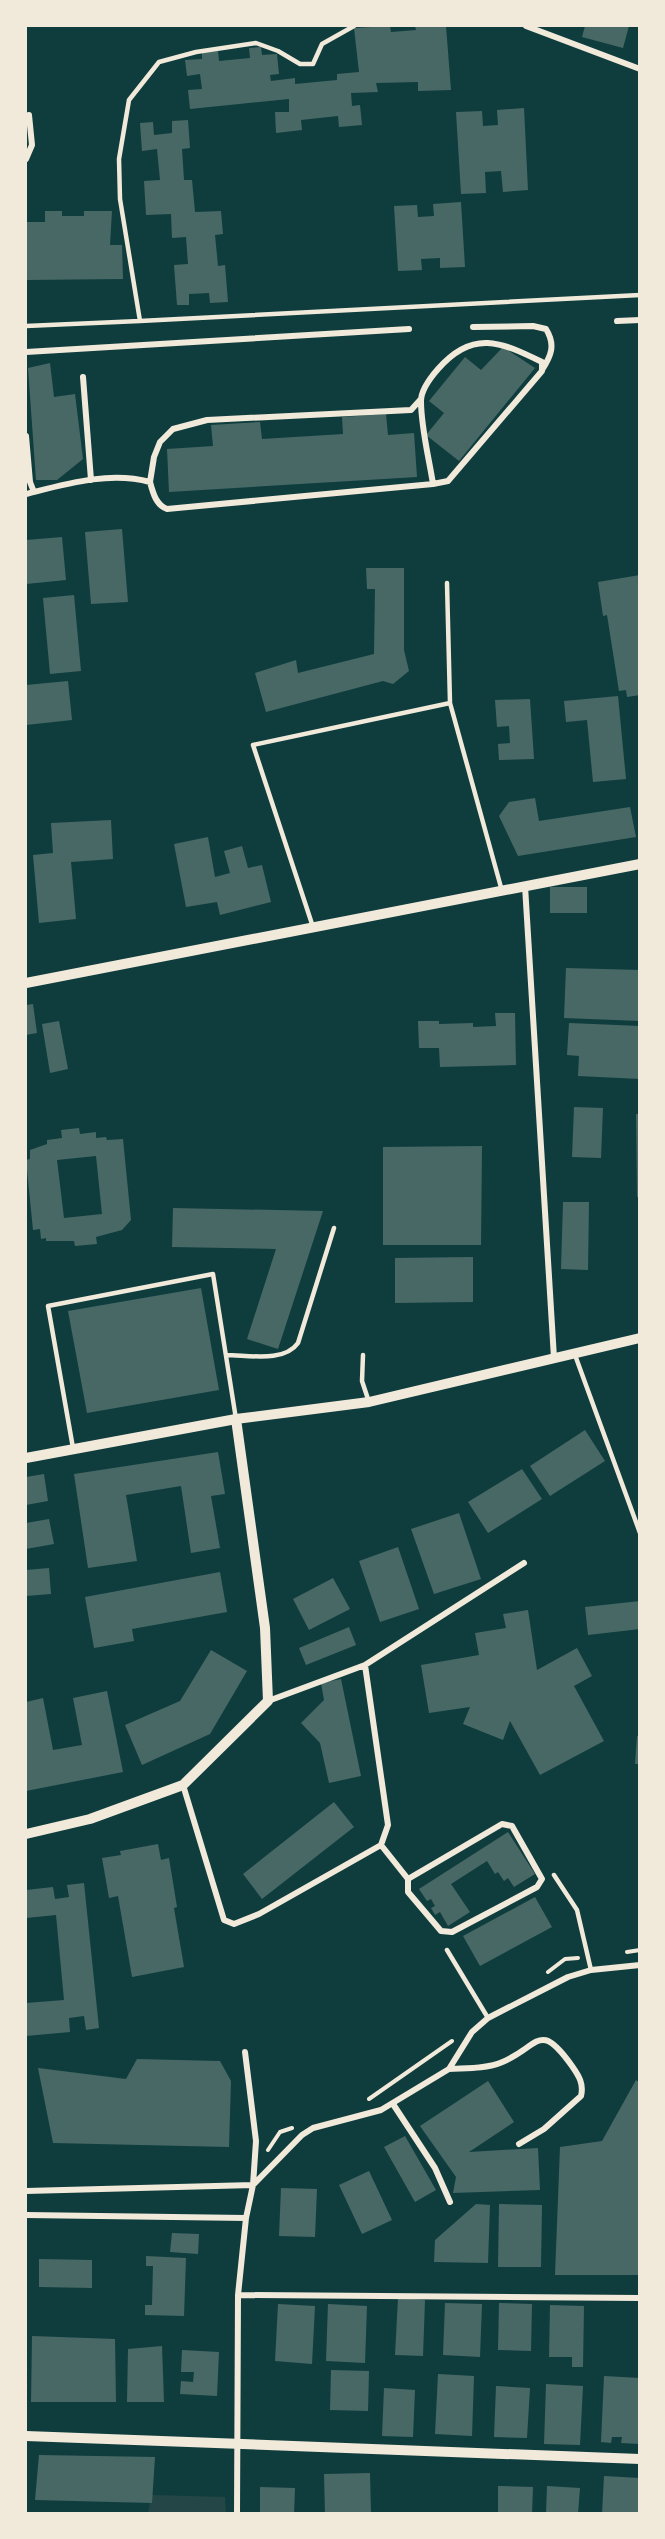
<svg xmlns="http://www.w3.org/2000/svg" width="665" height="2539" font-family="'Playfair Display',serif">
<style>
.green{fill:#244646}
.building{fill:#486865;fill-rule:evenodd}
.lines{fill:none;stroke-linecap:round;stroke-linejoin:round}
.path{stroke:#f1e9da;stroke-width:4}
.service{stroke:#f1e9da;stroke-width:4.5}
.minor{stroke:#f1e9da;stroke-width:6}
.tertiary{stroke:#f1e9da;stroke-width:10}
</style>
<rect width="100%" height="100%" fill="#0f3d3e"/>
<path class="green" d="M151,2495L225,2497L226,2513L148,2514Z"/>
<path class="building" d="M390,26L391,32L416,30L415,26H446L451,90L418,91V82L376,83L378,92L351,93L352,106L360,105L362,125L339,127L338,116L301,120L302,130L276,133L275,112H289V99L190,109L188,90L202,89L200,74L187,76L185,60L202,59V52L218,51L219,61L250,58L249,48L261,47L262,55L277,54L279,74L270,75L271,81L295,78V84L337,80V74L359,72L354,28Z
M585,26H629L623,48L582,37Z
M524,108L528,190L503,192L501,171L485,172L486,193L461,194L456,112L482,111L483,126L498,125L497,110Z
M188,120L190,148L182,149L184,180H192L195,212L221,211L223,234L215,235L218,266L225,265L228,302L210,303L209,293L189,294V305H177L174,265L188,264L186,237L172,238L171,214L146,215L144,181L160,180L157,149L142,151L140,123L153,122L154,135L172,133V121Z
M461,202L465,267L440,268V258L421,259L422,270L398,271L394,206L417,205L418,217L434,216L433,204Z
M45,211H62V216H84V211H112L110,245H122L123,279L27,280V222H45Z
M503,347L535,368L459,461L426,435L444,413L429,401L465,357L481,370Z
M50,363L54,397L75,394L83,459L57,480H36L28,368Z
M386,414L388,435L414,433L417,477L169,492L167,449L213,446L211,425L260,422L262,439L343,434L342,417Z
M122,529L128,602L91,604L85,532Z
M62,537L66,580L26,584V540Z
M366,568H404V650L409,671L393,684L383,681L266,712L255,673L296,660L298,673L374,654L375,589H367Z
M640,575V695L627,697L626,690L619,691L607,615L603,616L598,582Z
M74,595L81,671L50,674L43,598Z
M68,681L72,720L26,725V685Z
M618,696L626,779L593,782L587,720L566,722L564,701Z
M530,699L534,759L499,760L498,744L510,743L509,726L497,727L495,700Z
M535,798L539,821L630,807L636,837L518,856L499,816L509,802Z
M111,820L113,859L71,862L76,919L39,923L33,855L53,853L51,823Z
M208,837L215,877L230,873L224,851L242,846L248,868L262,865L271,902L220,915L217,902L186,907L174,844Z
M550,887H587V913H550Z
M566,968L640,970V1021L564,1018Z
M33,1004L37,1033L26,1035V1005Z
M495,1013H515L516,1065L440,1067L439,1048H419L418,1021H439V1024L473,1023V1027L496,1026Z
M59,1021L68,1069L50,1073L42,1024Z
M569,1023L640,1026V1079L578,1076L579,1056L567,1055Z
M574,1107L603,1108L601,1158L572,1157Z
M636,1114H640V1197H637Z
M79,1128L80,1134L96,1132V1138L106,1137L107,1140L123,1139L131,1220L122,1230L96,1237L97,1244L75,1246L74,1241H46V1238L41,1239L40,1229L33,1230L26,1160L30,1159V1150L47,1144V1140L62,1138L61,1130ZM96,1156L102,1214L64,1218L57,1160Z
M482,1146L481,1245H383V1147Z
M563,1202H589L588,1270L561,1269Z
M173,1208L323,1211L278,1349L247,1339L276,1249L172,1247Z
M473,1257V1302L395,1303V1258Z
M201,1288L219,1390L87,1413L68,1311Z
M585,1430L605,1461L550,1496L530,1466Z
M218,1452L225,1494L211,1496L220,1548L191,1553L181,1486L126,1495L137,1561L88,1568L74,1474Z
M522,1469L542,1499L488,1533L468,1502Z
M44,1474L48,1501L26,1505V1477Z
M459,1513L481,1579L434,1594L411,1529Z
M49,1519L54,1544L26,1549V1523Z
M398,1547L419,1609L380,1622L359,1561Z
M49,1568L51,1594L26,1596V1570Z
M220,1572L227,1612L132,1629L134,1641L94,1648L85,1597Z
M333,1578L350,1609L309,1630L293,1599Z
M640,1601V1629L588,1635L585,1607Z
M528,1610L537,1670L577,1648L592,1676L574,1686L604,1741L540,1775L510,1721L503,1740L463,1724L470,1707L429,1713L421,1665L479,1655L475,1633L506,1628L503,1614Z
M349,1627L356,1645L306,1665L299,1648Z
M211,1650L247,1671L210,1734L142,1765L125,1725L180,1701Z
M341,1679L361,1776L329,1783L320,1743L301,1723L324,1700L321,1683Z
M107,1691L123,1772L26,1791V1702L43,1698L53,1750L82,1745L73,1698Z
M637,1736H640V1764H635Z
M334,1802L354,1827L262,1899L243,1874Z
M508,1832L535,1874L514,1887L508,1878L504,1881L498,1872L495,1874L487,1861L451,1884L470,1912L448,1926L440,1912L435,1915L431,1908L435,1906L431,1899L427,1901L419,1889Z
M158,1844L161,1860L169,1858L177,1907L174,1908L184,1967L132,1977L118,1896L109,1898L102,1858L121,1855L120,1851Z
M84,1883L99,2028L86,2030L84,2016L69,2018L70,2032L26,2036V2003L64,2000L56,1915L26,1918V1890L53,1887L55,1899L69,1897L67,1885Z
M535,1897L552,1927L480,1966L463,1936Z
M137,2059L220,2061L231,2081L229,2147L53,2143L38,2068L126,2079Z
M636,2080L640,2083V2275H555L560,2147L602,2141Z
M488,2081L514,2122L469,2152L538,2148L540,2190L453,2193L456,2177L420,2126Z
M405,2136L436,2190L415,2202L384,2147Z
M369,2171L392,2220L362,2234L339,2185Z
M281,2188L317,2189L315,2237L279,2236Z
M476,2204L490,2205L488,2263L434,2262L435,2240Z
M499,2204L542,2205L541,2267H498Z
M172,2233L199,2234L198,2254L170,2252Z
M146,2256L186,2258L184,2316L145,2315V2305H152L153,2266H146Z
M39,2259L92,2260V2288L39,2287Z
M398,2298L425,2300L423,2356L395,2355Z
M445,2303L482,2304L480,2357L443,2355Z
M499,2303L532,2304L531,2351L498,2350Z
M278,2304L315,2306L312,2364L275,2361Z
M328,2304L367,2306L365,2363L326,2361Z
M550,2305L584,2306L583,2367H572V2357H549Z
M32,2336L115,2339L116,2402H31Z
M162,2346L164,2402H127L128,2349Z
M182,2350L219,2352L217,2396L180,2394L181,2381L193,2382L194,2372H181Z
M331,2370L369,2371L368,2411L330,2410Z
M438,2374L474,2376L472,2436L435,2434Z
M604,2376L640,2378V2444L621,2443L622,2437H612L611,2443L601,2442Z
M546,2384L583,2386L580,2445L544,2444Z
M496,2386L530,2388L527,2438L494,2437Z
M384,2388L415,2390L413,2437L382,2436Z
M39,2455L155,2457L152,2503L35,2500Z
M370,2473L371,2514H325L324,2474Z
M604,2476L640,2478V2514H602Z
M498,2486L533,2487L532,2514H498Z
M547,2486L580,2488L578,2514H546Z
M260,2487L295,2488L294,2514H260Z"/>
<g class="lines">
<path class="path" d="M627,1952L640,1950
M548,1972L565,1959L578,1958
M369,2099L452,2041
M268,2150L280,2132L292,2128"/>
<path class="service" d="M140,321L640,295
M26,326L140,321L120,199L119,159L129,100L159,62L196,52L256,43L278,51L300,64H313L322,44L354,26
M447,583L450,703L502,891
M313,927L253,745L450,703
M226,1355C248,1355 284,1363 298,1343L334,1228
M363,1355L362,1381L369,1402
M575,1355L640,1533
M73,1448L48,1306L213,1274L236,1419
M554,1875L577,1910L591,1970
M447,1950L488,2018"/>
<path class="minor" d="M526,26L640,69
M26,159L32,145L29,115
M617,321L640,320
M473,327L533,326L546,329C556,345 551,356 542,370
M26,352L409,329
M83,377L91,480
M26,436L30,482L34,492
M150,482L154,457L160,442L173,429L207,420L411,410L421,399
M26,494C66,484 109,471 150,482C153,493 156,505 167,509L433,484L448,481L542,371V362C501,342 473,329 438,369C431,377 421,389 421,401C421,428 429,458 433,484
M525,886L554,1358
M268,1701L365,1665L524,1563
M183,1785L224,1920L234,1924L259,1914L381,1845L388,1825L365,1665
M381,1845L408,1879L502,1824L512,1826L542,1879L537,1887L452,1932L441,1931L408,1892V1879
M449,2069C465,2068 485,2069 500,2063C539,2048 538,2018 572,2066C579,2076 584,2084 581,2096L544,2129L519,2144
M393,2104L435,2168L450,2202
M26,2191L253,2185L302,2135L313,2128L381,2110L449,2069L472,2032L488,2018L568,1977L591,1970L640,1965
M26,2215L246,2218
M238,2295L640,2298
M237,2514L238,2295L246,2218L253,2185L256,2141L245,2052"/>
<path class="tertiary" d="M26,983L640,864
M26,1458L236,1419L369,1402L640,1338
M26,1834L90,1819L183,1785L268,1701L265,1628L236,1419
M26,2436L640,2459"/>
</g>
<rect width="665" height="2539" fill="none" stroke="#f1e9da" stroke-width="54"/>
</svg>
